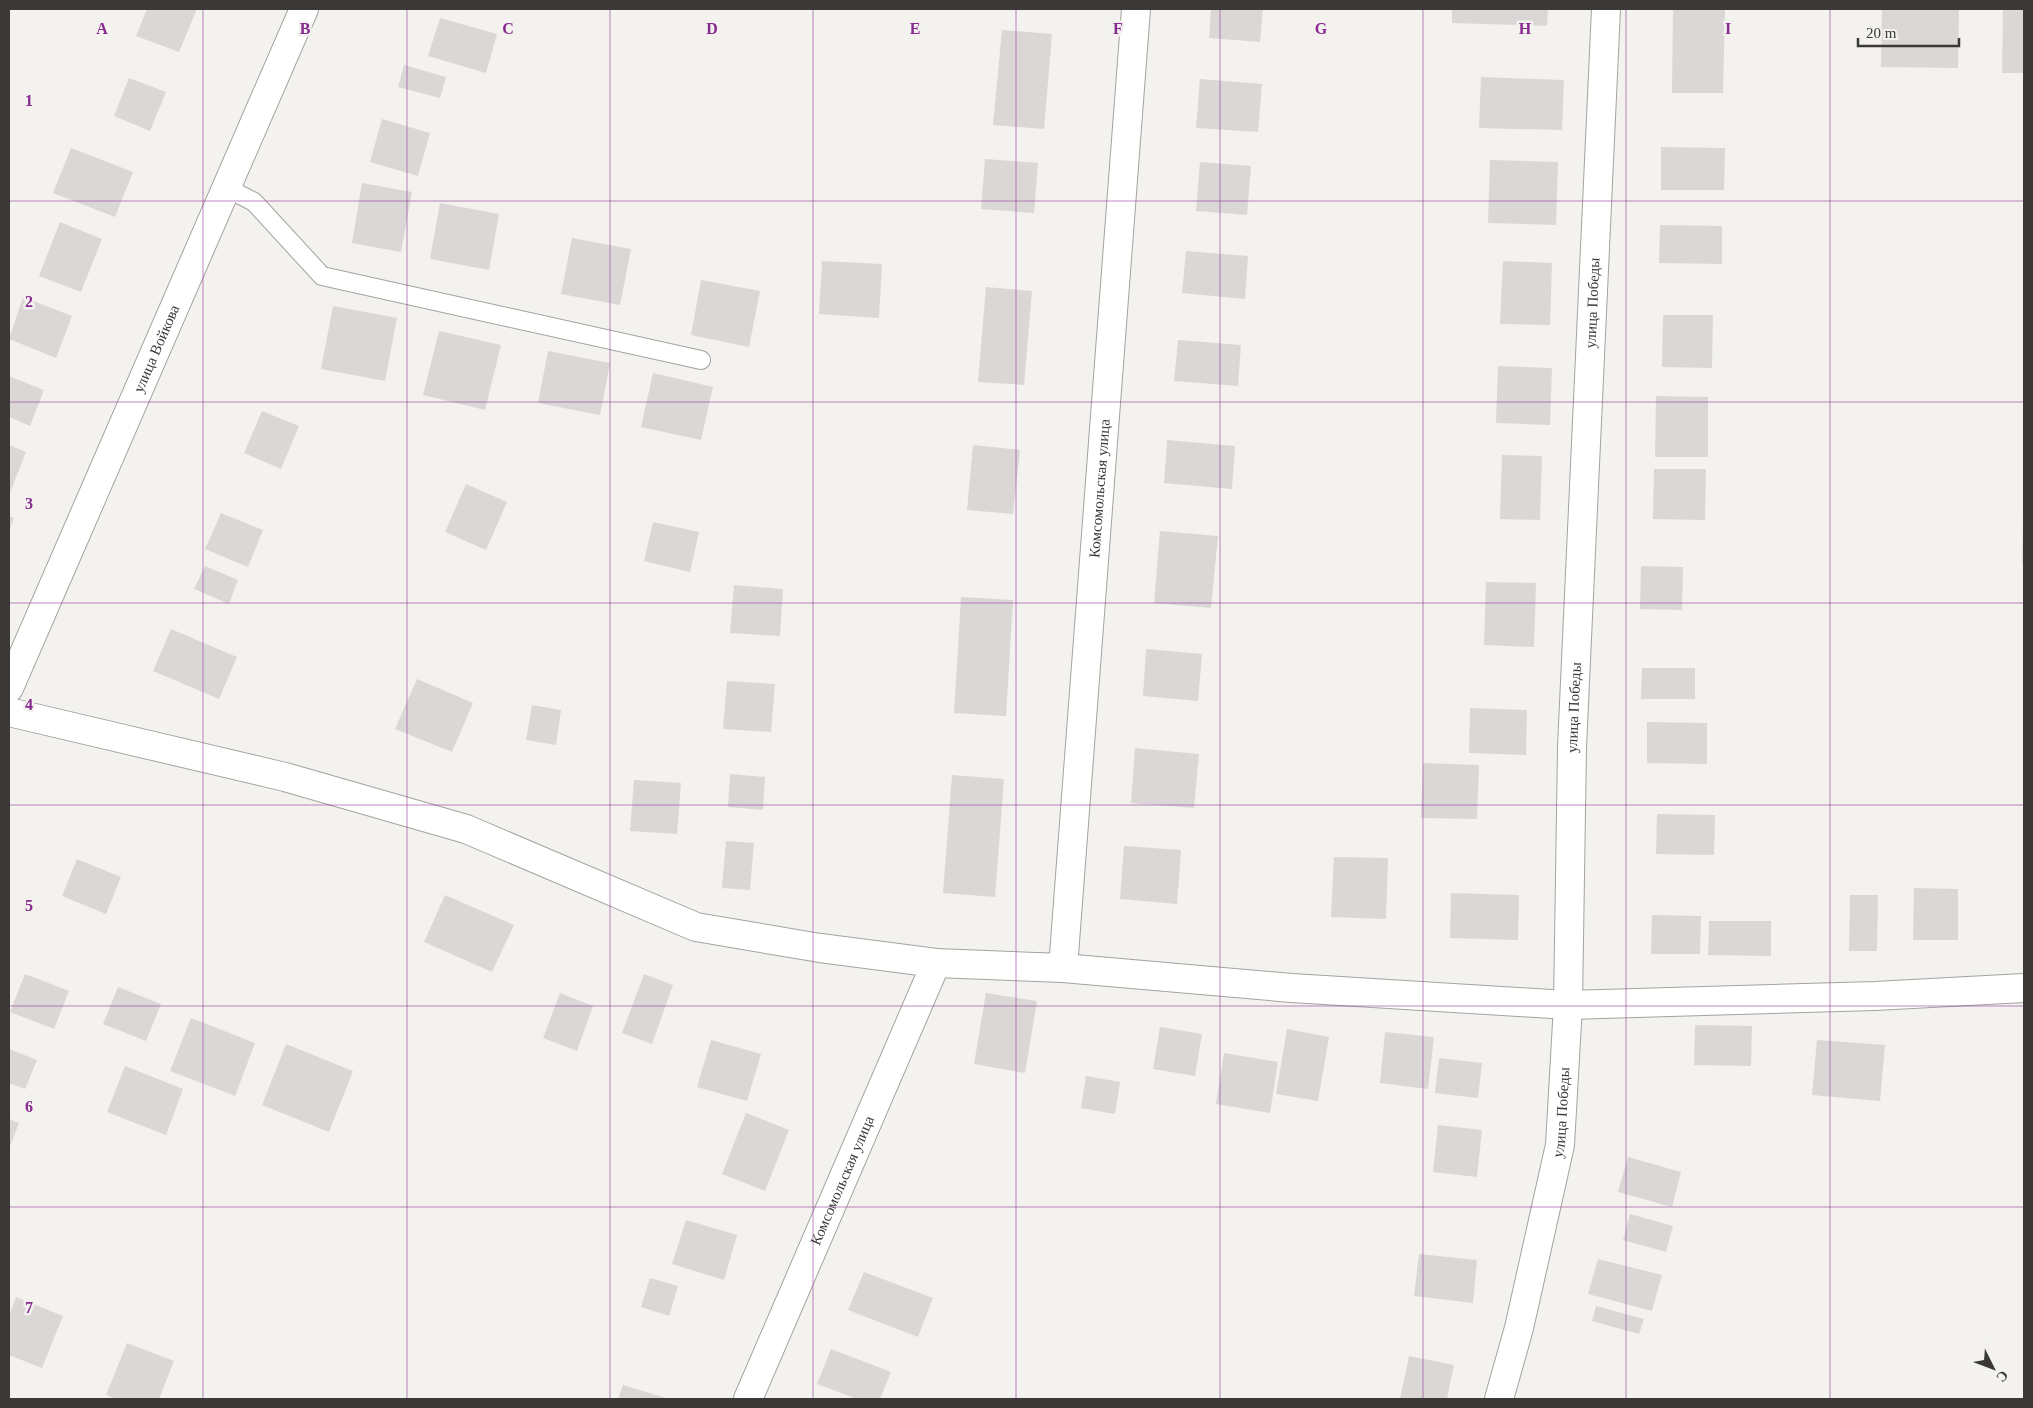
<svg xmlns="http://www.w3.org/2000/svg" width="2033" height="1408" font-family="Georgia,serif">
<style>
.building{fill:#dbd7d6}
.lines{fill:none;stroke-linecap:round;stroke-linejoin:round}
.lane-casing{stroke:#a4a39f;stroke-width:20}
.street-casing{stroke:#a4a39f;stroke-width:30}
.lane{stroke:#fff;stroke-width:18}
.street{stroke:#fff;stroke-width:28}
.grid{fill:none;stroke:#882891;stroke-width:1;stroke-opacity:0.55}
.labels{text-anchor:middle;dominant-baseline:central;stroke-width:5;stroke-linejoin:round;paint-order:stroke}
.street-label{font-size:15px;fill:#3a3938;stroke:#f3f2ee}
.grid-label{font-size:16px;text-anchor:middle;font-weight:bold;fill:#882891;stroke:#f3f2ee;stroke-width:5;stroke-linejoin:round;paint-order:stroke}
</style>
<rect width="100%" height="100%" fill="#f3f2ee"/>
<path class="building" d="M147,9H197L179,52L136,36Z
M1211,9H1263L1260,42L1209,38Z
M1452,9H1548L1547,26L1452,23Z
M1673,9H1725L1723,93H1672Z
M1882,9H1959L1958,68L1881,67Z
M2003,9H2024V73H2002Z
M440,18L497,34L486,73L428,56Z
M1002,30L1052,34L1044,129L993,125Z
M404,65L446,77L440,98L398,87Z
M1481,77L1564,80L1562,130L1479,128Z
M129,78L166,92L150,131L114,116Z
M1200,79L1262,84L1258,132L1196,128Z
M382,119L430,133L418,176L370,162Z
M1661,147L1725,148L1724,190H1661Z
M71,148L133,172L115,217L53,193Z
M985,159L1038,163L1034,213L981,209Z
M1490,160L1558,162L1556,225L1488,223Z
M1200,162L1251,166L1247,215L1196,211Z
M362,183L412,192L401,252L352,243Z
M440,203L499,214L489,270L430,259Z
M60,222L102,239L81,292L39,276Z
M1660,225L1722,226V264L1659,263Z
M572,238L631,249L620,305L561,294Z
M1186,251L1248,256L1245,299L1182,293Z
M822,261L882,264L879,318L819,314Z
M1503,261L1552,263L1550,325L1500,324Z
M701,280L760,291L749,347L691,335Z
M986,287L1032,291L1024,385L978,382Z
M23,297L72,316L56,358L9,339Z
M333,306L397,318L385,381L321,369Z
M1663,315H1713L1712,368L1662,367Z
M439,331L501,345L485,410L423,395Z
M1178,340L1241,345L1238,386L1174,381Z
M548,351L610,363L600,415L538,403Z
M1498,366L1552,368L1550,425L1496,423Z
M653,373L713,387L701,440L641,427Z
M9,376L44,390L30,426L9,417Z
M1656,396L1708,397V457H1655Z
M262,411L299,426L281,469L244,453Z
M1167,440L1235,446L1232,489L1164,483Z
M9,445L26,452L9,495Z
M973,445L1020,450L1013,514L967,510Z
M1502,455L1542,456L1540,520L1500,519Z
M1654,469H1706L1705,520L1653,519Z
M466,484L507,502L486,550L445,532Z
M221,513L263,530L248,567L205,549Z
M2023,514H2024V564H2022Z
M9,516L14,518L9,531Z
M653,522L699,532L690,572L644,561Z
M1160,531L1218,536L1211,608L1154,603Z
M205,566L238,580L229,604L194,589Z
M1641,566L1683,567L1682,610L1640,609Z
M1486,582L1536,583L1534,647L1484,645Z
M734,585L783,589L780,636L730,633Z
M961,597L1013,600L1006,716L954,713Z
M171,629L237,657L219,699L153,671Z
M1146,649L1202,654L1198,701L1143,696Z
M1642,668H1695V699H1641Z
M417,679L473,703L452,752L395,729Z
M727,681L775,684L771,732L723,729Z
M532,705L561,710L556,745L526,740Z
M1470,708L1527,710L1526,755L1469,753Z
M1647,722L1707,723V764L1647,763Z
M1135,748L1199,754L1194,808L1131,803Z
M1423,763L1479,765L1477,819L1421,818Z
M730,774L765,777L763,810L728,807Z
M952,775L1004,779L995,897L943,893Z
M634,780L681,783L677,834L630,831Z
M1657,814L1715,815L1714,855L1656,854Z
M726,841L754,843L750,890L722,888Z
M1124,846L1181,850L1177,904L1120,899Z
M1334,857L1388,858L1386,919L1331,917Z
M77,859L121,877L106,914L62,896Z
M1914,888L1958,889V940H1913Z
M1451,893L1519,895L1518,940L1450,938Z
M445,895L514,925L492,972L424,942Z
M1850,895H1878L1877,951H1849Z
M1652,915L1701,916L1700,954H1651Z
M1709,921H1771V956L1708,955Z
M25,974L69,991L54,1029L10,1012Z
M644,974L673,985L652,1044L622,1033Z
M118,987L161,1004L146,1041L103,1024Z
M560,993L593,1006L577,1051L543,1038Z
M986,993L1037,1001L1025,1073L974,1064Z
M191,1018L255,1043L235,1096L170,1071Z
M1695,1025L1752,1026L1751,1066L1694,1065Z
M1160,1027L1202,1034L1195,1076L1153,1069Z
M1287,1029L1329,1037L1318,1101L1276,1094Z
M1385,1032L1434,1037L1428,1089L1380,1083Z
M711,1040L761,1054L747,1101L697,1087Z
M1817,1040L1885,1045L1880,1101L1812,1095Z
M286,1044L353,1071L329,1132L262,1105Z
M9,1049L37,1060L25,1089L9,1083Z
M1224,1053L1278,1062L1270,1113L1216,1104Z
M1439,1058L1482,1063L1478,1098L1435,1093Z
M125,1066L183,1089L166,1135L107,1112Z
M1086,1076L1120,1082L1115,1114L1081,1108Z
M746,1113L789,1130L765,1191L722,1174Z
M9,1119L19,1123L9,1149Z
M1438,1125L1482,1130L1477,1177L1433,1172Z
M1628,1157L1681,1172L1672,1207L1618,1192Z
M1630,1214L1673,1226L1666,1252L1623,1240Z
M686,1220L737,1235L724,1280L672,1264Z
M1419,1254L1477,1260L1473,1303L1414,1296Z
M1598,1259L1662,1275L1652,1311L1588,1294Z
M864,1272L933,1298L918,1337L848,1310Z
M650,1278L678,1286L669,1316L641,1307Z
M16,1297L63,1316L42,1368L9,1355V1316Z
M1596,1306L1644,1319L1639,1334L1592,1321Z
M127,1343L174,1361L159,1399H117L106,1395Z
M831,1349L891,1372L880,1399H857L817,1384Z
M1409,1356L1454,1365L1447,1399H1400Z
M623,1385L669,1399H618Z"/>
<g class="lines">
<g class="lane-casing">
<path id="lane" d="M227,188L254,202L322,276L701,360"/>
</g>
<g class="street-casing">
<g id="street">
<path id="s1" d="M9,688L304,9"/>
<path d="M9,712L285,777L466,829L696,927L820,948L936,963L1063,968L1292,988L1568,1005L1875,996L2024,988"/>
<path id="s2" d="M1063,968L1136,9"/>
<path id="s3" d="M748,1399L936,963"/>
<path id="s4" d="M1499,1399L1519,1328L1560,1145L1568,1005L1572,747L1606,9"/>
</g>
</g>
<use href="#lane" class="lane"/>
<use href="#street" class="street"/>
</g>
<path class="grid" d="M203,9V1399M407,9V1399M610,9V1399M813,9V1399M1016,9V1399M1220,9V1399M1423,9V1399M1626,9V1399M1830,9V1399M9,201H2024M9,402H2024M9,603H2024M9,805H2024M9,1006H2024M9,1207H2024"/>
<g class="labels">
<g class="street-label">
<text stroke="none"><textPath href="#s4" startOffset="1104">улица Победы</textPath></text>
<text stroke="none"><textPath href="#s1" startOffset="370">улица Войкова</textPath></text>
<text stroke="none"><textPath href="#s2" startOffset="481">Комсомольская улица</textPath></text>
<text stroke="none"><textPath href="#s4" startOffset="699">улица Победы</textPath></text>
<text stroke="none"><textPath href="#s4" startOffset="294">улица Победы</textPath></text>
<text stroke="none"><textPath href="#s3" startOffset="238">Комсомольская улица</textPath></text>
</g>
</g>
<g class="grid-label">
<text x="102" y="34">A</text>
<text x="305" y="34">B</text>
<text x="508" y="34">C</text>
<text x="712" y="34">D</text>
<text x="915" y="34">E</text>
<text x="1118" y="34">F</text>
<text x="1321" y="34">G</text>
<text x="1525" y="34">H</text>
<text x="1728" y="34">I</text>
<text x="29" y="106">1</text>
<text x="29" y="307">2</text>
<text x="29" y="509">3</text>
<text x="29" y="710">4</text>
<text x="29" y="911">5</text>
<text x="29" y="1112">6</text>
<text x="29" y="1313">7</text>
</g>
<rect width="2033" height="1408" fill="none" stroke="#3a3938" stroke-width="20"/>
<g transform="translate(1993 1368) rotate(132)" stroke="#f3f2ee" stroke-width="4" paint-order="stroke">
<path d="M0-4L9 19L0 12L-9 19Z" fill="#3a3938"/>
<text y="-8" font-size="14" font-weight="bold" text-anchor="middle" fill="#3a3938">С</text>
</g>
<path d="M1858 38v8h101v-8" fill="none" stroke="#3a3938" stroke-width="2.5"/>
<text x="1866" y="38" font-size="15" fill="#3a3938" stroke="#f3f2ee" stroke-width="4" paint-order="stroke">20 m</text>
</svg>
